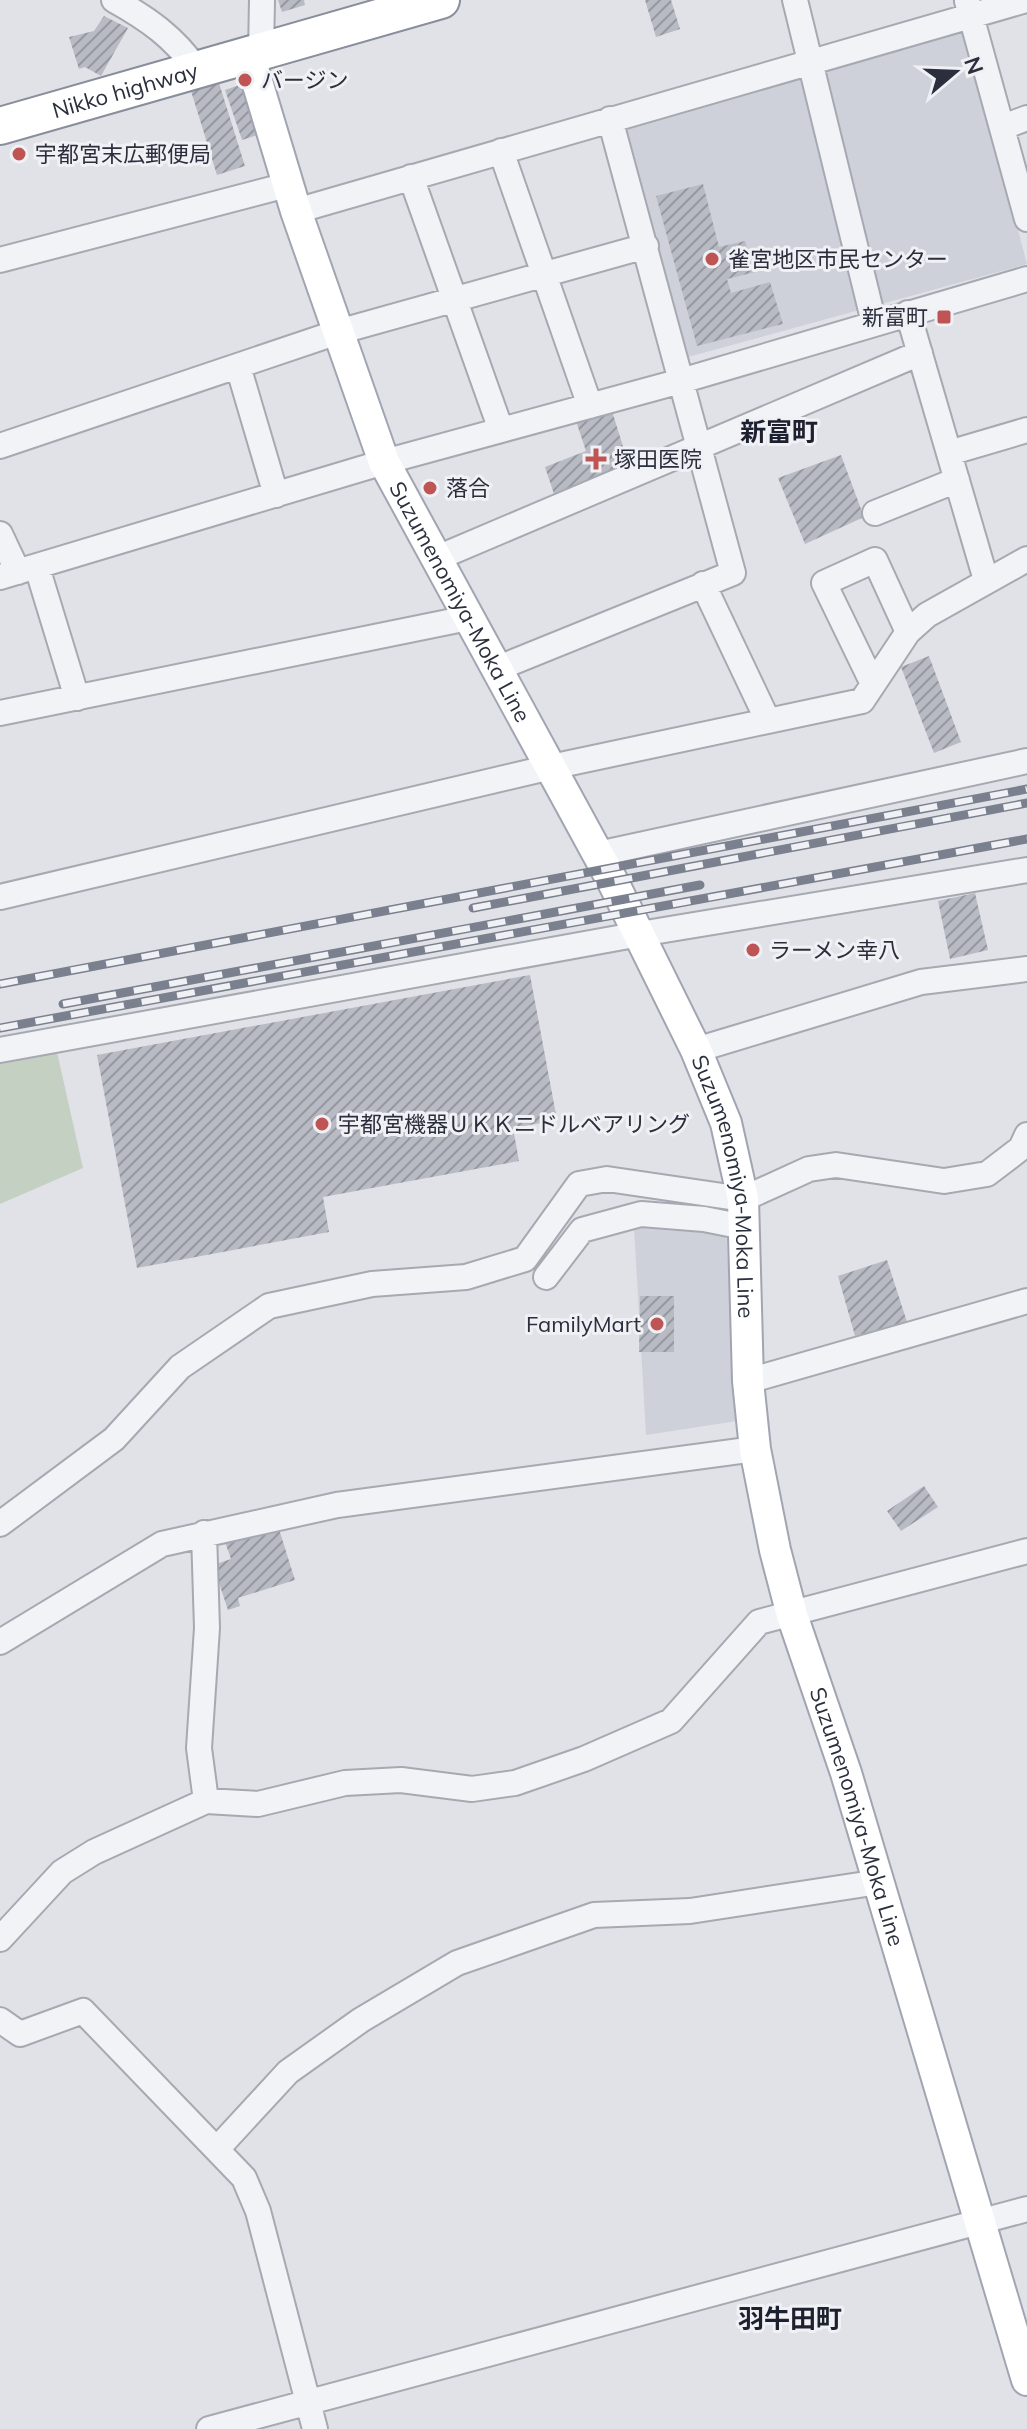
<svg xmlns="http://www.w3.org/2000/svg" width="1027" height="2429" font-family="Mulish,'Noto Sans JP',sans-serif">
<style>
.built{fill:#ced1d9}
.grass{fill:#c4d0c2}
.building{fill:url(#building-hatch)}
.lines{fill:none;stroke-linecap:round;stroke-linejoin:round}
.minor-casing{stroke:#a6a9b1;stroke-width:28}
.major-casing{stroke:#a1a5b2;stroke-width:34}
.highway-casing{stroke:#898e9c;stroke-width:40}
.minor{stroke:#f2f3f6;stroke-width:24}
.major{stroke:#fff;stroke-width:30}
.highway{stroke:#fff;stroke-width:36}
.rail-casing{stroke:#7b808f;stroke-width:9}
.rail{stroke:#eff1f5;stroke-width:6;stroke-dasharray:18;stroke-linecap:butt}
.poi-dot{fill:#be5454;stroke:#eff1f5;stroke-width:3}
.labels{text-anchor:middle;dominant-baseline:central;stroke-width:6;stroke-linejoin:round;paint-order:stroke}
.poi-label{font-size:22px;fill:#2b2f3d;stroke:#eff1f5;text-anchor:start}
.street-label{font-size:22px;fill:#2b2f3d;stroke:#eff1f5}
.quarter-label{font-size:26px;font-weight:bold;fill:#1d202e;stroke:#eff1f5}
</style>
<defs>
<pattern id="building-hatch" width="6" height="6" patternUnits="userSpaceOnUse" patternTransform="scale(2)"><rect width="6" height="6" fill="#b8bbc3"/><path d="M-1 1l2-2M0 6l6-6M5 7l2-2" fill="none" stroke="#9698a0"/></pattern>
</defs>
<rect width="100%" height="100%" fill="#e0e2e7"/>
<path class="built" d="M965,31L1027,264L688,357L627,129Z
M700,1202L725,1211L737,1421L646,1435L634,1227L675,1231L683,1204Z"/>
<path class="grass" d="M57,1052L83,1168L0,1204V1064Z"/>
<path class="building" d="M278,0H304L305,5L282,12Z
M645,0H671L680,29L656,37Z
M104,16L128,28L101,76L85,67L79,69L69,37L94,31Z
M219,83L245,166L217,175L191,91Z
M245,83L261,134L242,140L225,90Z
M703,184L719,247L745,241L755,272L727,279L731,293L770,282L783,324L697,346L656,196Z
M612,411L629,466L554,494L545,467L586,451L576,421Z
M841,455L864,517L805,544L778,478Z
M929,656L961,742L934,753L901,667Z
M975,893L988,950L950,959L938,901Z
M530,975L557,1120L513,1128L519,1161L323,1197L329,1232L137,1268L97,1055Z
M887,1260L907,1322L855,1336L838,1276Z
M640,1296H674V1352H639Z
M924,1486L938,1507L901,1531L887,1511Z
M278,1526L295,1580L238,1598L240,1606L228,1610L213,1565L231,1559L225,1542Z"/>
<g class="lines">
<g class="minor-casing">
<path id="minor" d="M114,0C148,19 174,37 197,70
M795,0L874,323
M967,1L1027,219
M261,52L262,0
M1003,127L1027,118
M501,151L590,406
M411,177L501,430
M296,211L1026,0
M0,260L287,185
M908,313L986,580
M238,366L276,495
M0,446L338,332L646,246
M949,453L1027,430
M875,513L957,480
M0,534L18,572
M435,559L920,353
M37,567L77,698
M0,577L384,462L681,381L1027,279
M703,584L768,721
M496,669L733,573L610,119
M873,684L824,583L875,560L908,632
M0,713L468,618
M598,854L1027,761
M0,897L551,767L862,701L908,632L927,615L1027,559
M0,1050L640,934L1027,870
M696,1050L921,982L1027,969
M546,1277L582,1230L641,1214L704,1219L744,1227
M748,1381L1027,1301
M0,1524L114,1439L180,1367L269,1306L372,1284L466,1277L525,1259L579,1184L607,1179L743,1199L809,1169L836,1165L944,1181L987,1174L1021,1148L1027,1135
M204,1533L207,1628L199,1748L206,1801
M0,1642L162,1544L337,1505L755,1449
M0,1939L62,1872L94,1852L206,1801L258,1804L345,1783L401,1780L472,1789L515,1783L584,1759L671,1721L759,1622L1027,1551
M0,2020L20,2034L83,2011L244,2178L258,2211L315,2429
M217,2149L288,2072L361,2020L457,1963L594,1915L690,1911L879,1882
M209,2429L1027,2209"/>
</g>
<g class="major-casing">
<g id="major">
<path id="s1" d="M249,55L296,211L384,462L613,882L696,1050L726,1123L743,1199L748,1381L755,1449L775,1550L792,1615L846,1773L1027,2380"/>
</g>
</g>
<g class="highway-casing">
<g id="highway">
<path id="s2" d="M0,126L441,0"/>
</g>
</g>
<use href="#minor" class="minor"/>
<use href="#major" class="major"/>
<use href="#highway" class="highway"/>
<g class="rail-casing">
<path id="rail" d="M473,908L1027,803
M0,984L1027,789
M63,1004L700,885
M0,1028L1027,839"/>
</g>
<use href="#rail" class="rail"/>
</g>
<g class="poi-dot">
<circle cx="245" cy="80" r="8"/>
<circle cx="19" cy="154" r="8"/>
<circle cx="712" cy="259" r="8"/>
<rect x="936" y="309" width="16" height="16" rx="4"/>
<path d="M592 447h8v8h8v8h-8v8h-8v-8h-8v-8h8z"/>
<circle cx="430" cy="488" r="8"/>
<circle cx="753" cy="950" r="8"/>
<circle cx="322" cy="1124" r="8"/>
<circle cx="657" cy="1324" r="8"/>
</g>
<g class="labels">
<g class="poi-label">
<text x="261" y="80">バージン</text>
<text x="35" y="154">宇都宮末広郵便局</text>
<text x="728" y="259">雀宮地区市民センター</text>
<text x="928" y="317" text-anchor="end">新富町</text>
<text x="614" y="459">塚田医院</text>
<text x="446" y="488">落合</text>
<text x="769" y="950">ラーメン幸八</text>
<text x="338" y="1124">宇都宮機器ＵＫＫニドルベアリング</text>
<text x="641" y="1324" text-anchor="end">FamilyMart</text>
</g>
<g class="street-label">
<text stroke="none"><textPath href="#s2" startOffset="130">Nikko highway</textPath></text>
<text stroke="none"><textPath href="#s1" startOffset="588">Suzumenomiya-Moka Line</textPath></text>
<text stroke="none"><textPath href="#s1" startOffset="1236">Suzumenomiya-Moka Line</textPath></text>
<text stroke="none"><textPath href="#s1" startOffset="1884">Suzumenomiya-Moka Line</textPath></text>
</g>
<g class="quarter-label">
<text x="779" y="431">新富町</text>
<text x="790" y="2318">羽牛田町</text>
</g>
</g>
<g transform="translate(955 72) rotate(71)" stroke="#eff1f5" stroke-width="6" paint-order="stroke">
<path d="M0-6L14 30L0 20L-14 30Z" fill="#2b2f3d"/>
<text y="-12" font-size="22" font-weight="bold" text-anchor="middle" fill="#2b2f3d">N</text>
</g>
</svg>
